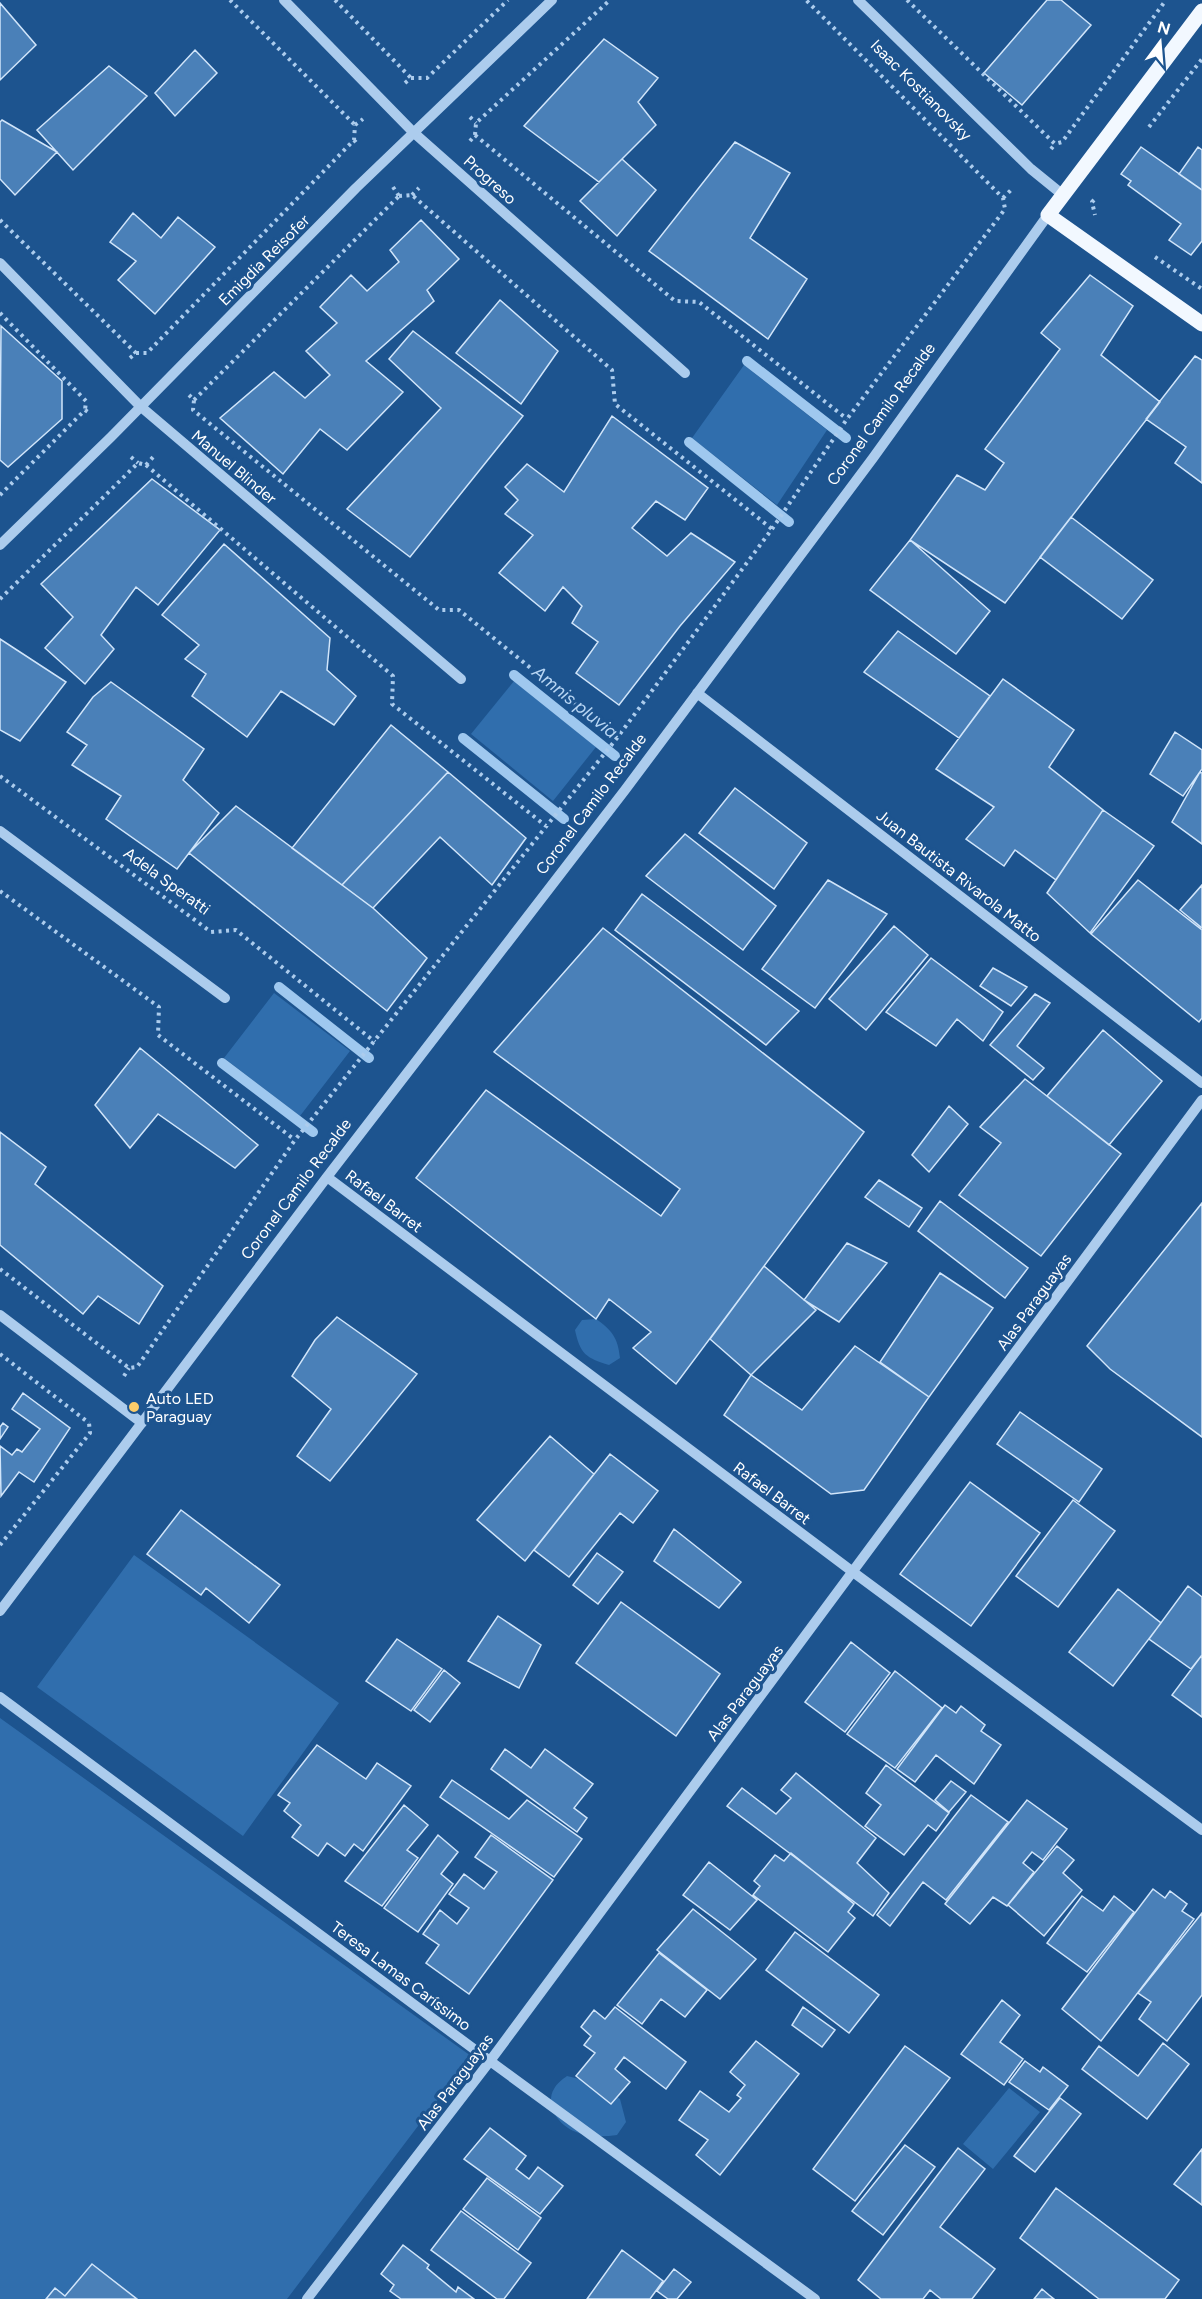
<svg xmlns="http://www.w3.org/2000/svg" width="1202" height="2299" font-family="Figtree,sans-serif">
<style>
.green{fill:#306ead}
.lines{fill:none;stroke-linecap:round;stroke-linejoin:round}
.stream{stroke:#9fc8ef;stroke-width:10}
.building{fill:#4a80b8;stroke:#d1e5fa;stroke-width:1.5}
.path{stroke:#accced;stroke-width:4;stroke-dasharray:3 4.5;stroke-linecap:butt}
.minor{stroke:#accced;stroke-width:10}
.major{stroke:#f2f8ff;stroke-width:15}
.poi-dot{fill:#fdcd6a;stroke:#1d548f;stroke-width:2}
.labels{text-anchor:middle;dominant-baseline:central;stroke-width:6;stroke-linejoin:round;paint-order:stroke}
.street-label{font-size:16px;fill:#fff;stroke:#1d548f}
.poi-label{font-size:16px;fill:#fff;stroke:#1d548f;text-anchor:start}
.water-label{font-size:18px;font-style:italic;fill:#b8d6f4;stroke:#1d548f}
</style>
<rect width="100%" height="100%" fill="#1d548f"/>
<path class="green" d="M744,365L827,430L777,505L692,438Z
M514,681L596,747L553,801L471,734Z
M274,993L350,1051L300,1116L224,1058Z
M596,1319C612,1330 618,1338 620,1358L609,1365C586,1358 580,1354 575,1330L582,1320Z
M134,1555L339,1703L243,1836L37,1687Z
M0,1718L471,2056L287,2299H0Z
M567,2076L596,2083L620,2099L626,2122L617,2135C592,2139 565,2135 553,2111C550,2105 550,2095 554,2089C556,2084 563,2079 567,2076Z
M1009,2088L1040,2112L993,2169L963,2144Z"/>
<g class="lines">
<path class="stream" d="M747,361L846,438
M689,442L789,522
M514,675L615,756
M463,738L564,819
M279,987L369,1058
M222,1063L313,1132"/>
</g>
<path class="building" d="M1047,0H1061L1091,25L1022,105L984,73Z
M0,3L36,45L0,80Z
M604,39L658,78L638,102L656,125L599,182L524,126Z
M195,50L217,73L175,116L155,93Z
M109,66L147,96L73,170L37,130Z
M2,120L57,152L15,195L0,179V122Z
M735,142L790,173L750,238L807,279L768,339L649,251Z
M1141,147L1202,190V241L1191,255L1169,240L1181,224L1128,185L1131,181L1121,174Z
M1198,147L1202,150V190L1179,174Z
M622,159L656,190L617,236L580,201Z
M133,213L161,238L178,217L215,247L155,314L118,280L136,261L110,242Z
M421,220L459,259L427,290L434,301L366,361L403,392L347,450L320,429L283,474L220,418L274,372L305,398L330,375L306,351L337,323L320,307L351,275L367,291L399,262L390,250Z
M1090,275L1133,306L1101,355L1160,402L1005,603L910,540L957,475L985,490L1004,463L985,449L1060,349L1041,333Z
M500,300L558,351L521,404L456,353Z
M1,326L62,381V419L8,467L0,460Z
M413,331L523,416L410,557L347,509L441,408L389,359Z
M1195,356L1202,360V483L1175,463L1186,447L1146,419Z
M612,416L708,488L685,520L656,501L632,528L667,556L691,533L735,562L680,626L619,705L576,673L598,642L572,623L582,606L563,587L545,611L499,573L533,535L505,514L518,500L505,487L527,464L564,492Z
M152,479L220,530L158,605L136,587L101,635L114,649L85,684L45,648L73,617L41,584Z
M1071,517L1153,580L1122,619L1040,557Z
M910,540L990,611L956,654L870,590Z
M224,544L330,638L327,670L356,696L334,725L281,691L247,737L192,696L206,674L185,659L199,645L162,615Z
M898,631L990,696L959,738L864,672Z
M0,639L66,682L20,741L0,730Z
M1003,679L1074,730L1049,767L1103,810L1056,880L1015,850L1004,866L966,839L994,807L936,769Z
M111,682L204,749L183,780L219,813L177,869L106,819L121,796L72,765L87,745L67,732L93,697Z
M391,725L448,772L342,885L292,848Z
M1175,732L1202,750V769L1183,796L1150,774Z
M448,772L526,838L492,885L440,837L373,908L342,885Z
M1200,772L1202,773V844L1172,822Z
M735,788L807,843L774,889L699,833Z
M236,806L373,908L427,958L387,1011L189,853Z
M1103,810L1154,846L1090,933L1047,893Z
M685,834L776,906L743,950L646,876Z
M828,880L887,914L815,1008L762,969Z
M1138,880L1202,930V1018L1199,1022L1091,934Z
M1202,885V928L1180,910Z
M642,894L799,1011L766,1045L615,930Z
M894,926L928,955L866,1030L829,999Z
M603,928L864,1132L676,1384L633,1348L651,1332L609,1299L596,1319L416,1178L486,1090L661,1216L680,1189L494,1052Z
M931,958L1003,1012L983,1041L957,1019L936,1046L886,1012Z
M993,968L1027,987L1011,1006L980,986Z
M1035,994L1050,1003L1017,1046L1044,1068L1033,1080L990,1045Z
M1103,1030L1162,1081L1109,1145L1047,1096Z
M140,1048L258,1145L235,1168L158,1114L130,1148L95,1105Z
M1025,1079L1121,1154L1041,1256L959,1195L1001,1143L980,1127Z
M949,1106L968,1124L929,1172L912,1155Z
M0,1132L46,1167L35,1184L163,1286L139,1324L98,1296L83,1314L0,1245Z
M879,1180L922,1208L909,1227L865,1197Z
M940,1201L1028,1268L1005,1298L918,1231Z
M1202,1203V1437L1110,1369L1087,1346Z
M847,1243L887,1263L839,1322L804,1300Z
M764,1266L816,1310L751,1375L710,1339Z
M940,1273L993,1308L929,1397L880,1362Z
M337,1317L417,1374L330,1481L297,1456L331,1409L292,1376L315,1340Z
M855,1346L929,1397L864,1490L831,1494L724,1415L751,1375L802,1410Z
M23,1393L70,1428L34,1482L19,1472L1,1496L0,1446L12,1455L17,1449L22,1452L40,1429L12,1409Z
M1020,1412L1102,1469L1079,1502L997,1444Z
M3,1423L8,1427L0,1439V1427Z
M550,1436L594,1474L525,1561L477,1520Z
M610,1454L658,1491L633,1523L620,1513L569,1577L534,1550Z
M970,1482L1040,1533L971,1626L900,1574Z
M1073,1500L1115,1531L1058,1607L1016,1576Z
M181,1510L280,1585L249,1623L206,1588L201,1595L147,1554Z
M674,1529L741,1582L719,1608L654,1561Z
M597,1553L623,1572L598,1604L573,1585Z
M1188,1586L1202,1597V1655L1191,1669L1149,1639Z
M1118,1589L1161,1623L1113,1686L1069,1652Z
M621,1602L720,1674L676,1736L576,1663Z
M498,1616L541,1645L519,1688L468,1661Z
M397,1639L442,1669L411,1711L366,1681Z
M851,1642L890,1673L845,1732L805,1702Z
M1202,1655V1717L1172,1695Z
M444,1670L460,1683L430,1722L414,1710Z
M895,1671L942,1708L895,1768L847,1734Z
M945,1705L956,1713L961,1706L985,1725L981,1731L1001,1745L974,1784L936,1755L915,1782L897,1769Z
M317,1745L366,1779L377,1763L411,1786L363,1851L354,1844L345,1856L327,1843L318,1856L292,1837L301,1825L284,1811L290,1803L278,1795Z
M505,1749L531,1768L545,1749L593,1784L574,1808L587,1818L577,1832L491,1769Z
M886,1765L949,1813L936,1831L928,1825L904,1855L865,1826L881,1805L866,1793Z
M796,1773L876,1838L857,1863L889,1893L873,1916L727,1806L742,1788L776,1814L791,1798L781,1790Z
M452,1780L509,1819L527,1800L582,1839L554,1877L440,1797Z
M951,1781L966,1792L949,1812L935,1800Z
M971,1795L1008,1822L946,1900L923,1882L890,1926L877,1915Z
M1027,1800L1067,1829L1043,1860L1032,1852L1023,1863L1034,1872L1007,1906L993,1897L970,1924L945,1904Z
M404,1805L428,1825L407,1850L418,1858L382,1906L345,1881Z
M438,1835L458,1852L441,1874L453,1884L418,1932L384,1908Z
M491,1835L553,1880L469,1994L426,1963L439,1945L423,1934L440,1910L457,1924L469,1908L449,1894L464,1874L484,1889L497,1872L475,1857Z
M1057,1846L1074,1860L1063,1873L1082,1890L1044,1936L1008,1905Z
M791,1853L854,1904L848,1912L855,1918L828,1952L753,1895L760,1886L754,1881L775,1855L784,1861Z
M709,1862L757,1900L730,1930L683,1895Z
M1153,1889L1165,1898L1170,1891L1187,1904L1182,1911L1194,1919L1101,2041L1062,2009Z
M1082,1896L1103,1911L1114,1896L1134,1912L1087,1972L1047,1943Z
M693,1909L756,1959L720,1999L657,1950Z
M1202,1913V1995L1167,2041L1139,2019L1151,2002L1138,1993Z
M795,1932L879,1995L849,2033L766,1970Z
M659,1953L707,1990L685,2017L661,1999L642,2024L617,2005Z
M1002,2000L1020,2015L1000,2042L1023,2059L1004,2085L961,2054Z
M615,2007L686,2062L666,2089L624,2057L615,2069L630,2082L611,2104L576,2076L595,2053L584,2045L591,2036L581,2027L594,2010L605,2019Z
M803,2007L835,2030L822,2047L792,2025Z
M756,2041L799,2074L720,2175L696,2155L708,2140L679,2120L700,2091L729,2112L741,2098L737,2095L745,2085L730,2072Z
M1163,2043L1189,2064L1147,2119L1082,2069L1099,2046L1138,2076Z
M905,2046L950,2078L855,2201L813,2169Z
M1025,2061L1040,2072L1043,2067L1068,2086L1049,2110L1009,2082Z
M1060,2098L1081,2114L1035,2172L1014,2156Z
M490,2128L526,2156L516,2169L529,2179L538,2167L563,2186L540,2214L464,2159Z
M905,2145L935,2167L883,2235L852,2211Z
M958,2148L985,2169L940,2227L995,2269L972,2299H941L930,2290L923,2299H881L858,2280Z
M1202,2149V2205L1174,2184Z
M487,2178L541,2218L518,2250L463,2209Z
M1056,2188L1179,2280L1165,2299H1099L1020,2238Z
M461,2211L531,2263L504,2299H497L431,2250Z
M403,2245L429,2265L427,2268L456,2292L458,2287L474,2299H401L390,2291L394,2285L381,2274Z
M622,2250L663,2281L650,2299H587Z
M92,2264L137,2299H46L55,2288L65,2296Z
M674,2269L691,2282L677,2299H668L657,2291Z
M1042,2289L1049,2295L1054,2299H1034Z"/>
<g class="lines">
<path class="path" d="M230,0L355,125
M335,0L411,78
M907,0L1055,144L1062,142L1166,0
M411,78H427L508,0
M405,83L411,78
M470,117L476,123
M355,125L363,119
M1149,127L1202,59
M475,135L675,301L699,302L847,419
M475,135L476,123L610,0
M354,140L358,145
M470,141L475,135
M1051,149L1055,144
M393,187L399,196
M412,195L419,188
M399,196L412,195L612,370L615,404L772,529
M1003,198L1011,190
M1094,200L1092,202L1095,215
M0,220L136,353
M1155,257L1202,289
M0,313L86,401L85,410
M136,353H147L354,140L355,125
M130,358L136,353
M189,395L194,400L193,410L439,610H459L617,738
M194,400L399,196
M85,410L91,414
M131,457L138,463
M146,465L393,676L392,704L546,826
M146,465L154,456
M0,495L85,410
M0,599L138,463L146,465
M0,776L211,932L236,930L375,1042
M0,891L159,1007L158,1035L295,1140
M0,1269L129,1368L137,1367L295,1140L617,738L772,529L847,419L1005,209L1003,198L806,0
M0,1354L89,1423
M124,1376L129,1368
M0,1545L90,1433L89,1423"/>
<path class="minor" d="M284,0L413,132L685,373
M858,0L1031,169L1063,195
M0,263L140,406L461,679
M0,545L111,437L356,188L552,0
M697,693L1202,1083
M0,831L225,998
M327,1177L853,1572L1202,1830
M0,1315L142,1423
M0,1611L327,1177L625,790L873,458L1048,215
M0,1697L490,2061L815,2299
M307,2299L490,2061L1202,1100"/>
<path class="major" d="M1202,11L1048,215L1202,324"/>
</g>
<circle class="poi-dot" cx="134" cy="1407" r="6"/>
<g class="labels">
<g class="street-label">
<text transform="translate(921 90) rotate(45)">Isaac Kostianovsky</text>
<text transform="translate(490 180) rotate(42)">Progreso</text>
<text transform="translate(264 260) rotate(-45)">Emigdia Reisofer</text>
<text transform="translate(881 414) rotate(-54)">Coronel Camilo Recalde</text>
<text transform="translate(234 467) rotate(40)">Manuel Blinder</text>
<text transform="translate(591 804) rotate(-53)">Coronel Camilo Recalde</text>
<text transform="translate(959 876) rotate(38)">Juan Bautista Rivarola Matto</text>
<text transform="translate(167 881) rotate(36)">Adela Speratti</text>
<text transform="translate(296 1189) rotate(-53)">Coronel Camilo Recalde</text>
<text transform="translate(384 1201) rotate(37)">Rafael Barret</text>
<text transform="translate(1034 1302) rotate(-54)">Alas Paraguayas</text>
<text transform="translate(772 1493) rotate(37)">Rafael Barret</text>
<text transform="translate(745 1693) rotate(-53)">Alas Paraguayas</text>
<text transform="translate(401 1976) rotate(37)">Teresa Lamas Caríssimo</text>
<text transform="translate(455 2082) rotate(-53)">Alas Paraguayas</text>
</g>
<g class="poi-label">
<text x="146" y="1398">Auto LED<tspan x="146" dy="18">Paraguay</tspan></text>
</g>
<g class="water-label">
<text transform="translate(575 702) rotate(39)">Amnis pluvia</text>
</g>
</g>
<g transform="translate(1160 42) rotate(16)" stroke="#1d548f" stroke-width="4.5" paint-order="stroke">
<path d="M0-4.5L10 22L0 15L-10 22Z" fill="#ffffff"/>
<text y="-9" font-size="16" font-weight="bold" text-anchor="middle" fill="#ffffff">N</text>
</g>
</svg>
